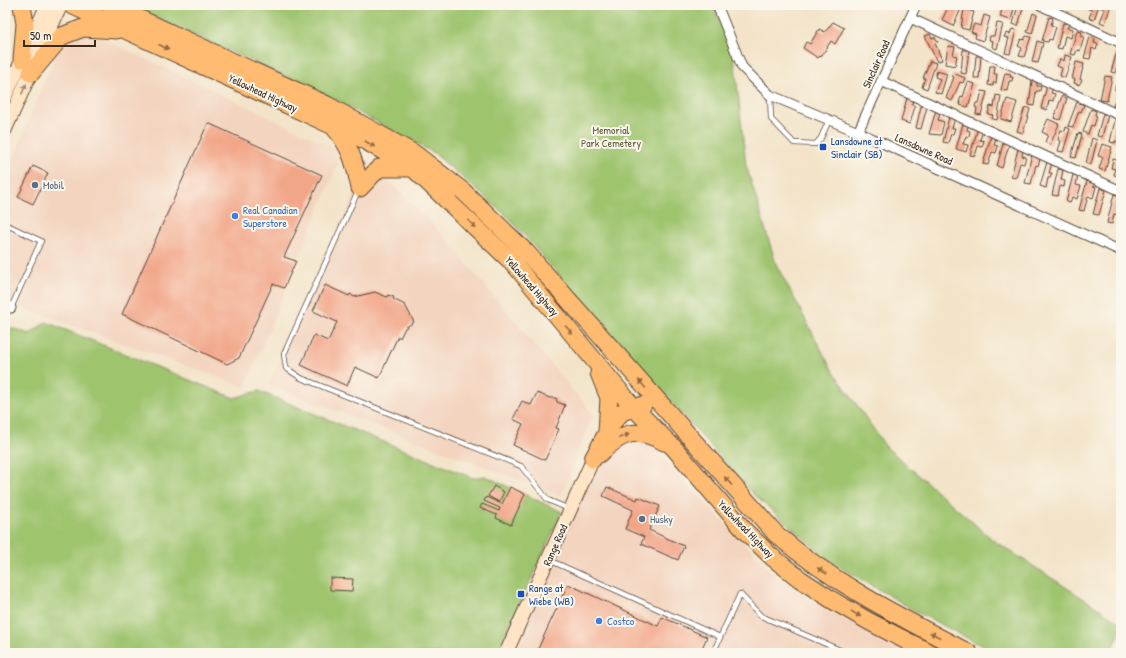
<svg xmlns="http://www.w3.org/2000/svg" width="1126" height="658" font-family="'Patrick Hand',sans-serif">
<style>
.built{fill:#f3d4bf}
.green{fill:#9fc46e;stroke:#6d7746}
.building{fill:#f2a688}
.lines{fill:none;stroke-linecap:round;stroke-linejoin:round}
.lane-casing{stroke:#574638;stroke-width:6}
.street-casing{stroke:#574638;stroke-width:11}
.secondary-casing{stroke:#574638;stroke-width:15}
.highway-casing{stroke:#574638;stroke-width:19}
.lane{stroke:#fff;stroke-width:4.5}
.street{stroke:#fff;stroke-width:9}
.secondary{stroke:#ffe4c6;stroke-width:13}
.highway{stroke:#febb71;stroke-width:17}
.oneway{fill:#936b43}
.oneway2{fill:#9d8772}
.transit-dot{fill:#1a4fb4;stroke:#fbf7ec;stroke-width:1.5}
.service-dot{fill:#5c6f8a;stroke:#fbf7ec;stroke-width:1.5}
.shop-dot{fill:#3f7fe0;stroke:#fbf7ec;stroke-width:1.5}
.labels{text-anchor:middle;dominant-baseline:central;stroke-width:4;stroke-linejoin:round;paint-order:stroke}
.street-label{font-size:11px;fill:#3b2a1e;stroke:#fbf7ec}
.park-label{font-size:11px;fill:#595836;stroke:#fbf7ec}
.transit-label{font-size:11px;fill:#164399;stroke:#fbf7ec;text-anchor:start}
.service-label{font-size:11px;fill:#4e5e75;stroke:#fbf7ec;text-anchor:start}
.shop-label{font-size:11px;fill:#366cbe;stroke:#fbf7ec;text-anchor:start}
</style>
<rect width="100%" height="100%" fill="#fbf7ec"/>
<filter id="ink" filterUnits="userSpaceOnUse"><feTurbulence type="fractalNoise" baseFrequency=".025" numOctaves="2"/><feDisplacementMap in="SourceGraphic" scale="8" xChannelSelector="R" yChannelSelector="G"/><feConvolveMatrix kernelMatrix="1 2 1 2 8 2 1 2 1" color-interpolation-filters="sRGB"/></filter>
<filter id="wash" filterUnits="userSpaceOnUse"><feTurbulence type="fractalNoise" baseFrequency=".012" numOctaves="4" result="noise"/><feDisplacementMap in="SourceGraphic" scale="16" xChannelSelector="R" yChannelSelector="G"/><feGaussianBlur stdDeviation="0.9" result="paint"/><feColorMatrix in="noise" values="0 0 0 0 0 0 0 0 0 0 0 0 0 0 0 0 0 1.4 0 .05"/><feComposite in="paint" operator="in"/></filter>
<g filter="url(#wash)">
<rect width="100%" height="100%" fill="#f3e4c9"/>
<path class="built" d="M68,22L343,152L245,387L5,301V180Z
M369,161L439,231L593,414L561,496L269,385Z
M642,437L777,577L915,653H511L601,457Z"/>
<path class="green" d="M131,5H714L734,56L746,165L776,264L831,368L886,447L993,540L1121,623V630L1111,653H996L919,613L830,561L752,493L509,218L434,153L319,91L136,9Z
M46,322L234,398L258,391L473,478L485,476L562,512L497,653H5V326L30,334Z"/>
<g id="blocks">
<path class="building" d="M949,5L961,9L953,26L942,20Z
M1003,5H1015L1011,20L1000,17Z
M1018,5H1024L1018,26L1013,24Z
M1090,5H1099L1094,20L1089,18L1092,10L1088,9Z
M1100,5H1111L1105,24L1100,22L1105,9L1099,7Z
M964,9L974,12L969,30L961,28Z
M1033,13L1037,15L1032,34L1027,32Z
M984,15L990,17L983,41L975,38L976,34L971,32L974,24L981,26Z
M1049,17L1053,18L1051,25L1056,27L1052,40L1049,39L1048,42L1042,41Z
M833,22L844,28L835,44L831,41L821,57L820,56L818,58L803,48L806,42L810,44L819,29L825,32Z
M997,23L1003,24L997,49L992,47L993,41L989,40L990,36H994Z
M1063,23L1069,24L1067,28L1073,29L1071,38L1065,36L1062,49L1057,48Z
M1012,29L1016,30L1010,54L1005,53L1009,38L1004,37L1006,33L1010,34Z
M1077,31L1082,32L1080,36L1084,37L1080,51L1077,50L1075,55L1070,54Z
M930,34L932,38L935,37L938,42L935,43L942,60L937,62L925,36Z
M1026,36L1031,37L1024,57L1019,56L1022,48L1018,46L1021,39L1024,40Z
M1090,37L1095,39L1094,43L1098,44L1096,50L1092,48L1090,59L1084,58Z
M1037,41L1043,43L1038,63L1032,62Z
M948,46L955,47L953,55L957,56L955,66L945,64Z
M1118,48H1121V64H1118L1115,73L1111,72Z
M963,50H969L966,74L961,73Z
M1065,55L1072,57L1065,78L1060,76L1062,68L1057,66L1060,59L1064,61Z
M976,56H981L979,78H974Z
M930,61L936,63L927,89L922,87L925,78H923Z
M1076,62L1084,64L1080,79L1082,80L1079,85L1074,83L1075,79H1072Z
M990,66H995L994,74H997L996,83H993V86L988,85Z
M937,71L947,74L941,94L935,92L940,79L935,77Z
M953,73L965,78L963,83L960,82L952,101L946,98L954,77L952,76Z
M1005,73L1011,74L1010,77H1013L1012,81H1009L1007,91L1001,90Z
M1105,76L1112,77L1107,101L1100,100Z
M1032,80H1037V86H1041L1040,91H1036L1034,106L1029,105Z
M1121,80V102L1119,109L1113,107L1118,91L1115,90L1116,85L1119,86Z
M968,82L975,84L968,107L960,105L961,103H959L961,96L963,97Z
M1047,86L1053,88L1051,93L1055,94L1053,101L1049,100L1047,110L1041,108Z
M982,91L987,92L981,115L976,114L977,108L975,107L976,103H979Z
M996,95L1001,96L997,120L992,119L993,115L988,114L990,106L994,107Z
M1062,96L1067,98L1060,120L1054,118Z
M907,98L913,100L912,105L915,106L910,124L901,121Z
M1007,99L1017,102L1011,122L1001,119Z
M1077,102L1084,105L1081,112L1079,111L1073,127L1068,126Z
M921,106L927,107L921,129L916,128Z
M1025,107L1030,109L1023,133L1017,131Z
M1091,109L1096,111L1095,115L1097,116L1094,126L1091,125L1088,134L1083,132Z
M936,110L941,111L938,120L944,122L941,135L929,134Z
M1103,114L1108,115L1102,137L1097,136Z
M949,117L955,118L952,128H955L953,134H951L948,143L943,142Z
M1048,119L1059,124L1050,145L1045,142L1048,135L1042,132Z
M1115,120L1120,121L1118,130H1121V134L1119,142L1115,141V143L1110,142Z
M208,123L322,175L284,257L296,261L284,288L273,284L239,358L227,364L122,314Z
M963,124L968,125L967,130L970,131L969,137L966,136L963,144L968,145L966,152L956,149Z
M1066,127L1070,129L1063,152L1058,151L1061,141L1058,140L1061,130L1065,131Z
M978,128L983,130L980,140L984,141L982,147L978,146L975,156L970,155Z
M1078,133L1082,134L1076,158L1071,157Z
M991,136L996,138L994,145L998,146L996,153L992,152L988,165L983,164Z
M1092,138L1097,140L1091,165L1086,163Z
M1004,140L1010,142L1002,168L997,166Z
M1102,144L1112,147L1105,171L1099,169L1103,157L1098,156Z
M1018,149L1023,150L1022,156L1026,157L1024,164L1020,163L1016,178L1011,177Z
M1118,153H1121L1119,176L1114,175L1115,169L1111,168L1113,159L1117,160Z
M1032,154L1037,156V158L1040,159L1038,166L1036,165L1031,184L1025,183Z
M1047,162L1052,163L1049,173H1052L1050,178H1048L1046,188L1040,186Z
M33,166L48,173L33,204L18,197Z
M1058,169L1063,170L1061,180L1065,181L1064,187L1060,186L1058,196L1052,195Z
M1073,175L1078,176L1076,185L1081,186L1077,199L1072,197L1070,203L1066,202Z
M1087,181L1094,183L1093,186L1096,187L1093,198L1088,196L1084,211L1079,210Z
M1100,188L1106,190L1099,215L1093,214Z
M1114,194L1121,197V206L1119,215L1114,214L1112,224L1107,223Z
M325,285L349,296L350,294L354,297L375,292L387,297L388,295L394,297L393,299L405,305L414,322L405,328L400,338L398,336L379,378L355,367L347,386L301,365L314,335L328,341L337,322L313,311Z
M537,393L550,398H556L557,402L565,405L556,428L559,429L545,460L513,445L523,424L513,419L522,401L531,405Z
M494,486L504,492L499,502L488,496Z
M510,487L525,494L511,525L496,518L497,515L480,508L482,504L499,511L500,508L484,501L486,497L502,504Z
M607,487L637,500L638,497L660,506L649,530L684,546L678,560L641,544L644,537L625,529L633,510L603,496Z
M330,578L353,579L352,591L330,590Z
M568,584L658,626L662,617L707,637L702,648L706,650L705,653H536Z"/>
</g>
</g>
<g filter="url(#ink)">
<use href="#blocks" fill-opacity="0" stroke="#574638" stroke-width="1"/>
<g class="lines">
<g class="lane-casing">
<path id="lane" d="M770,95L771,119L794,143L816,144L821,138L829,120
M358,191L284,354L286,368L301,378L521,466L548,500L569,509
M5,224L41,241L11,308
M549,560L720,637
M713,653L740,594L761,616L847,653"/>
</g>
<g class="street-casing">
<path id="street" d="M717,5L742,67L770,95L858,132L1121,251
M1040,5L1121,43
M910,18L1121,116
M881,81L1121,191
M858,132L916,5
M5,306L11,308"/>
</g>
<g class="secondary-casing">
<path id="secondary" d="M5,97L47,5
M5,130L61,5
M506,653L593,459"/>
</g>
<g class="highway-casing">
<path id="highway" d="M22,5L25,24L22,59
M71,5L333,126L343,128L414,169L514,264L634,408L674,448L745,531L772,557L800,579L832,600L870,622L930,653
M110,5L327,105L415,154L464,192L527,253L776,534C834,584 902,618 969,653
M31,73L62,36L83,28L117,30
M334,127C352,149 354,161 360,188
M360,188L379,168H409
M599,373L609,398L607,432
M599,454C622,433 635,426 664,442
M593,459L612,423L622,412L643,405"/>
</g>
<use href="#lane" class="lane"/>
<use href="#street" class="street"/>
<use href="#secondary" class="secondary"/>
<use href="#highway" class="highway"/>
</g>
<defs><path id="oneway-solid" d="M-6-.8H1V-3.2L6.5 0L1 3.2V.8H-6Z"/></defs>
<g class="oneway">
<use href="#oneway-solid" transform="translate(164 47) rotate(25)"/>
<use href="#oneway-solid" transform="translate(370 144) rotate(30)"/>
<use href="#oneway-solid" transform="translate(472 224) rotate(44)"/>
<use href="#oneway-solid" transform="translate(569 330) rotate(50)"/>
<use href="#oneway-solid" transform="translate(642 384) rotate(-131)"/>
<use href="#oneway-solid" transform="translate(624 436) rotate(-21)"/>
<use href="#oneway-solid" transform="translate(728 481) rotate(-131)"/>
<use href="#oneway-solid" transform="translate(822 571) rotate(-146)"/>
<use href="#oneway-solid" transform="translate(856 614) rotate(31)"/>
<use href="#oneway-solid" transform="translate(935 635) rotate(-152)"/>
</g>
<use class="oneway2" href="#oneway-solid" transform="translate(24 89) rotate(-66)"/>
</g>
<g class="transit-dot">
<rect x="819" y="143" width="8" height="8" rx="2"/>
<rect x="517" y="590" width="8" height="8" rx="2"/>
</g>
<g class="service-dot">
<circle cx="35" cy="185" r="4"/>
<circle cx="642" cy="519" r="4"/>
</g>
<g class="shop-dot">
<circle cx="235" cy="216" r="4"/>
<circle cx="599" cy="621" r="4"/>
</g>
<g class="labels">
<g class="street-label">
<text transform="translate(876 64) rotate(-66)">Sinclair Road</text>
<text transform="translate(263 93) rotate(25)">Yellowhead Highway</text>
<text transform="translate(924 149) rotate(24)">Lansdowne Road</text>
<text transform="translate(532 286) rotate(49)">Yellowhead Highway</text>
<text transform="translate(746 529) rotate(46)">Yellowhead Highway</text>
<text transform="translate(555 545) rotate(-66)">Range Road</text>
</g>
<g class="park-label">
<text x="611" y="130">Memorial<tspan x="611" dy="13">Park Cemetery</tspan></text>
</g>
<g class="transit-label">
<text x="831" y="141">Lansdowne at<tspan x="831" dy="13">Sinclair (SB)</tspan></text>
<text x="529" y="588">Range at<tspan x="529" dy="13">Wiebe (WB)</tspan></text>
</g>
<g class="service-label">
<text x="43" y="185">Mobil</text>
<text x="650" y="519">Husky</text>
</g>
<g class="shop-label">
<text x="243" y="210">Real Canadian<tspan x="243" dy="13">Superstore</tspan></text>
<text x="607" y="621">Costco</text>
</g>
</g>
<rect width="1126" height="658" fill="none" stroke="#fbf7ec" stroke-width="20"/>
<path d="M24 40v6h71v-6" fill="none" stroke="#3b2a1e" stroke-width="2"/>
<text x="30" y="40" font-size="12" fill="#3b2a1e" stroke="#fbf7ec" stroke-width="3" paint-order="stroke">50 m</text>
</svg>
